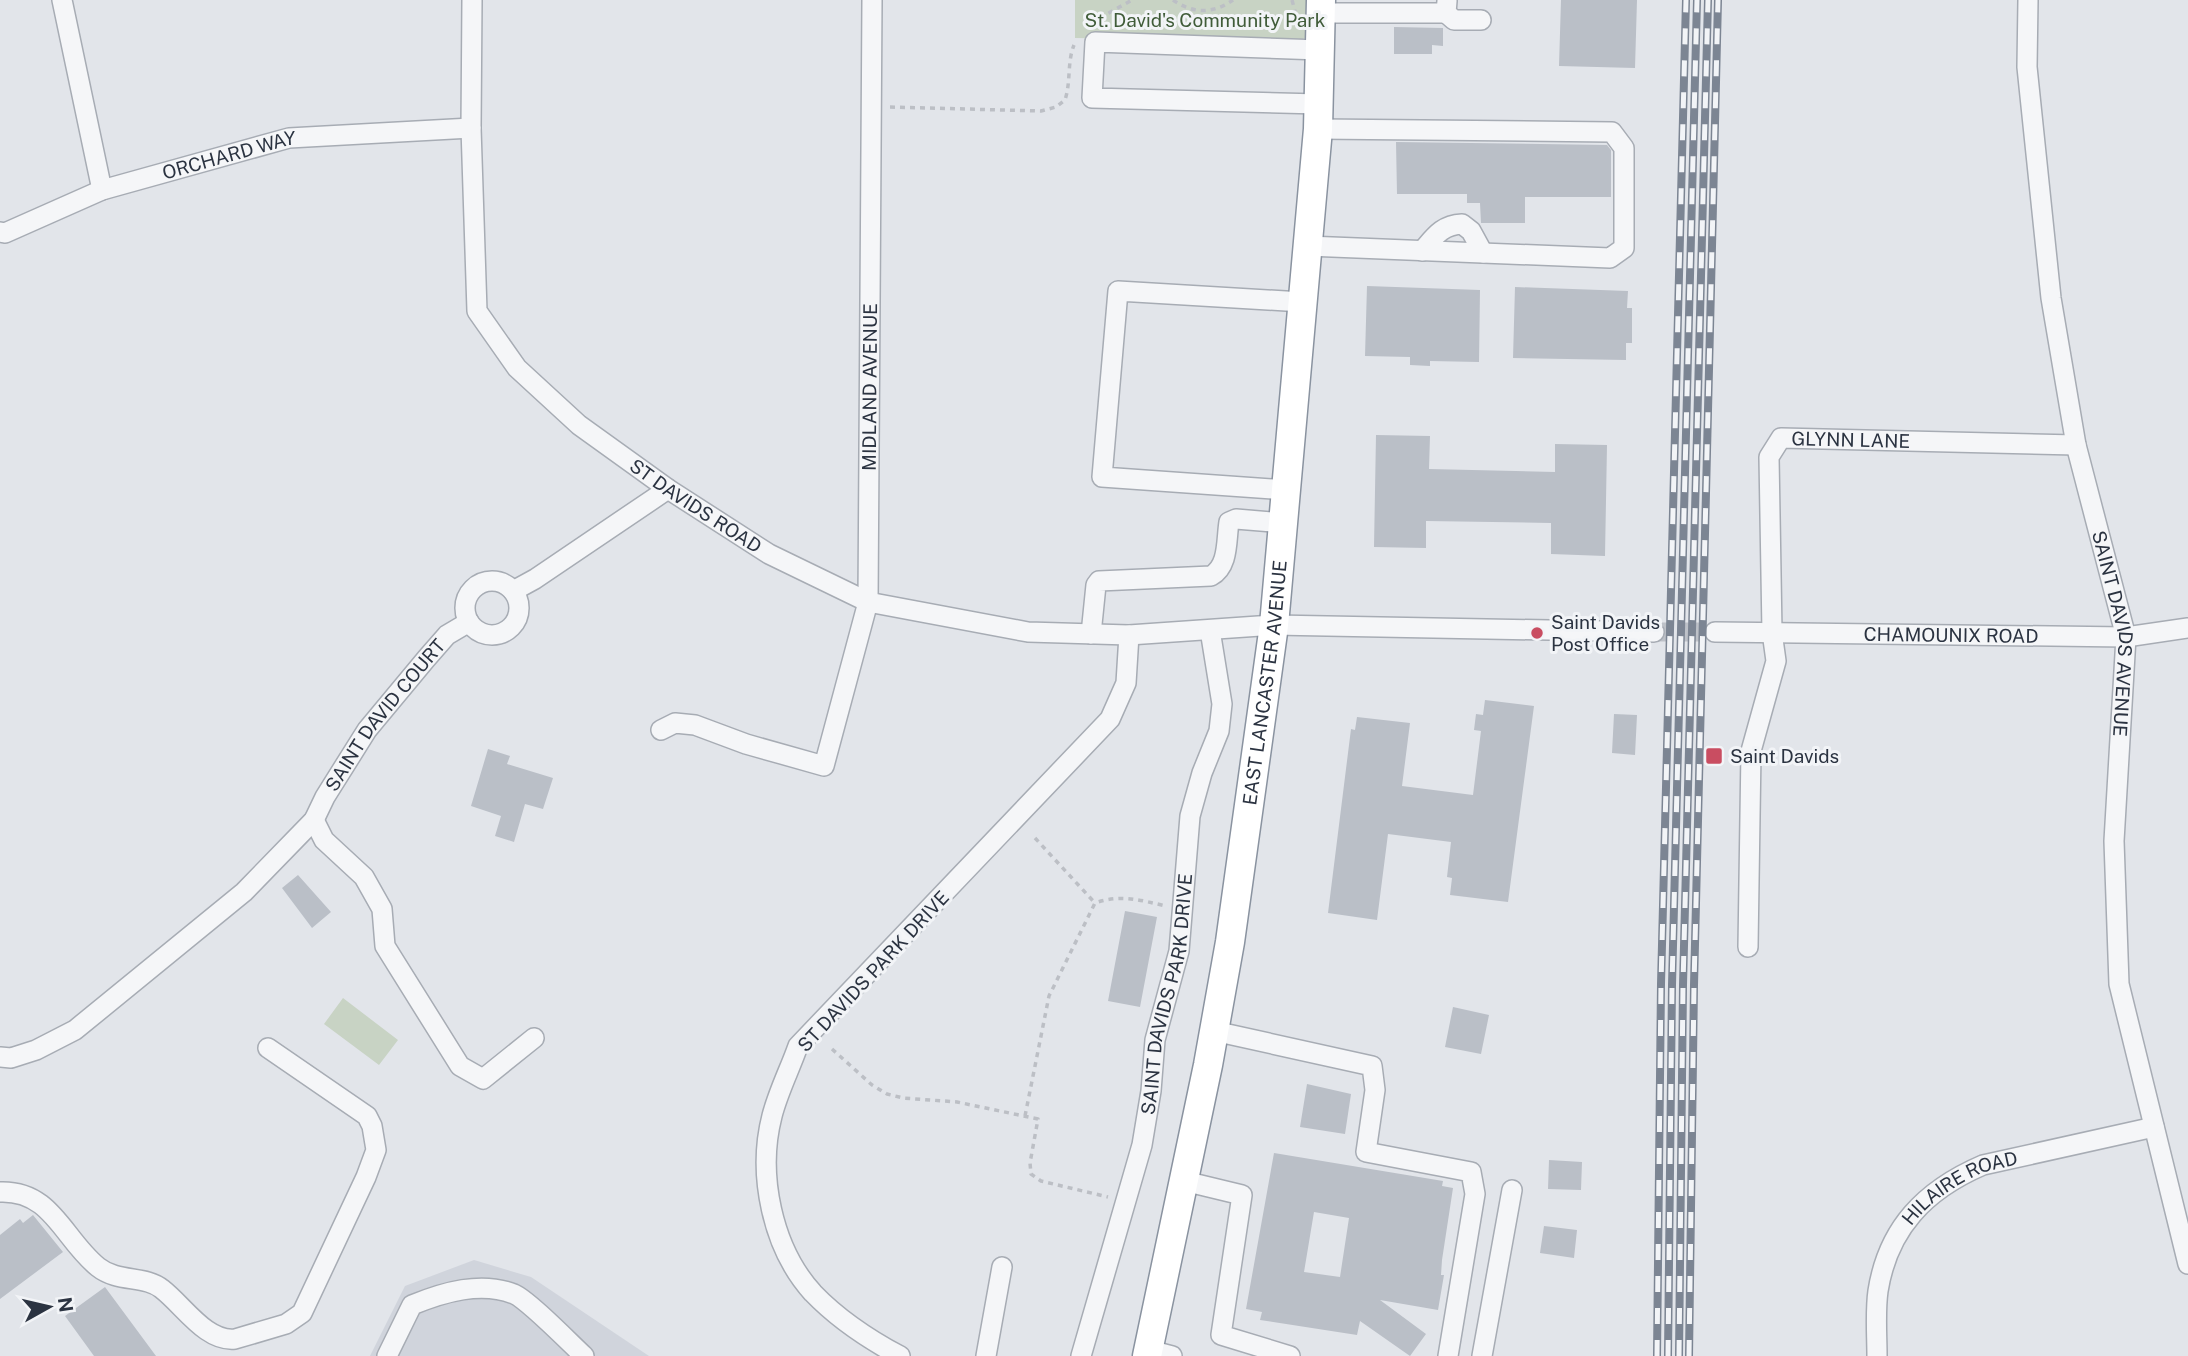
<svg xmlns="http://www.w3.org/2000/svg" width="2188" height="1356" font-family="'Public Sans',sans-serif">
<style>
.built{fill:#d0d4dc}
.green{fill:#c8d3c4}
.building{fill:#babfc7;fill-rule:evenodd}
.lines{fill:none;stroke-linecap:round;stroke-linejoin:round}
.minor-tunnel{stroke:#bdc1c8;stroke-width:19;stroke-dasharray:19 10;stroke-linecap:butt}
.minor-casing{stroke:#a7acb4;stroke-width:22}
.highway-casing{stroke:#8a93a0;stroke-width:31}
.path{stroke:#bcbfc5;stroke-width:3.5;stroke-dasharray:5 5;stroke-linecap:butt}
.minor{stroke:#f5f6f8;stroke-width:19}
.highway{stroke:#fff;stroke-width:28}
.rail-casing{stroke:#7c8593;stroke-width:8}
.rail{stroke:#f2f4f7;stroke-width:5;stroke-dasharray:16;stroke-linecap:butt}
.poi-dot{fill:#c94d61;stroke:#f2f4f7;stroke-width:2.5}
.labels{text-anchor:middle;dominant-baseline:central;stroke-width:6;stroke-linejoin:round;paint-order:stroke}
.park-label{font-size:19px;fill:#405c39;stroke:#f2f4f7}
.street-label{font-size:19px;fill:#2b3341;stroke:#f2f4f7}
.poi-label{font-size:19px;fill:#2b3341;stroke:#f2f4f7;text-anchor:start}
</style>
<rect width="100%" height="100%" fill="#e2e5ea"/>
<path class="built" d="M474,1260L531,1277L649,1356H370L405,1286Z"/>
<path class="green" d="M1075,0H1321V30L1297,42L1075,38Z
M343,998L398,1040L379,1065L324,1024Z"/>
<path class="building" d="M1561,0H1637L1635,68L1559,66Z
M1394,27L1443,28V46L1432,45V54H1394Z
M1396,142L1607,145L1611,150V197H1525V223H1481L1480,203H1467V194H1397Z
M1367,286L1480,290L1479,362L1430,361V366L1410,365V357L1365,356Z
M1515,287L1628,291L1627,308H1632V343H1626V360L1513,358Z
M1376,435L1430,436L1429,469L1555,472V444L1607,445L1605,556L1551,554V523L1426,521V548L1374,547Z
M1485,700L1534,706L1508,902L1450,895L1452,878L1447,877L1451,842L1388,834L1377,920L1328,913L1351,729L1355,730L1357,717L1410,723L1402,786L1473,795L1481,731L1474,730L1476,714L1483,715Z
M1614,714L1637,715L1635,755L1612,753Z
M488,749L510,756L507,764L553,778L543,809L525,804L514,842L495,836L501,816L471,806Z
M298,875L331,912L312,928L282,888Z
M1125,911L1157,917L1140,1007L1108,1001Z
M1453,1007L1489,1015L1481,1054L1445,1047Z
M1307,1084L1351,1094L1345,1134L1300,1127Z
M1274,1153L1443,1181L1442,1186L1453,1188L1442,1260L1441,1275H1444L1438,1310L1380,1300L1426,1334L1410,1356L1360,1321L1357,1335L1260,1320L1262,1312L1246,1309ZM1314,1212L1349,1218L1340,1277L1304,1272Z
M1549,1160L1582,1162L1581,1190L1548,1189Z
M33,1215L63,1252L0,1299V1235L20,1219L23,1223Z
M1544,1226L1577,1230L1574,1258L1540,1253Z
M105,1287L156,1356H94L65,1316Z"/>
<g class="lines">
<path class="minor-tunnel" d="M1654,632H1715"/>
<g class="minor-casing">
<g id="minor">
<path d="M62,0L102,190"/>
<path id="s1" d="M472,0L471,128L477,311L517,368L579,425L668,489L769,554L868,602L1028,632L1129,635L1274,625L1654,632"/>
<path id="s2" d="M2028,0L2027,67L2051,298L2076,445L2126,637L2114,841L2119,984L2188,1264"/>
<path d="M1447,1L1446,13L1454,20H1481"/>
<path d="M1321,13H1446"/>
<path d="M1319,104L1092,98L1095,42L1320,50"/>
<path id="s3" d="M0,232L5,233L102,190L289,138L471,128"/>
<path d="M1307,246L1610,258L1624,248V148L1612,132L1318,129"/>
<path d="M1422,251C1435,236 1442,225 1462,224L1471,231L1483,253"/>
<path d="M1286,490L1102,477L1118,291L1302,302"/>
<circle cx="492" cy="608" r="27"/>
<path d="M513,591L535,579L668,489"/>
<path id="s4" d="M1715,632L2126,637L2188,628"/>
<path d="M1091,634L1096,585L1099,581L1211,576C1229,566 1226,541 1229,522L1236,519L1283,523"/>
<path id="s5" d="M661,730L675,723L695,725L746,744L824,766L868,602L872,0"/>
<path d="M314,820L324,840L364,877L382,909L385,946L460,1066L483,1079L534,1038"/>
<path id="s6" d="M1748,947L1751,751L1776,661L1772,632L1769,457L1781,438L2076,445"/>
<path d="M1214,1031L1372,1066L1375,1090L1366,1152L1471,1172L1475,1194L1448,1356"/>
<path id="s7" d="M0,1057L11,1058L36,1050L75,1030L244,892L314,820L325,797L367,730L426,659L447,635L469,622"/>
<path d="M1184,1181L1242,1195L1221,1335L1290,1356"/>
<path d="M0,1192C52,1190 63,1239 98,1267C118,1283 145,1275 162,1289C184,1306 206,1342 235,1339L286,1324L302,1313L366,1177L376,1150L372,1126L367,1116L268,1048"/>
<path d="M1149,1350L1172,1356"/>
<path d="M387,1356L412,1305C444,1292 481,1281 514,1294C528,1300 570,1343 584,1356"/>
<path d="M900,1356C868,1339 838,1319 813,1293C772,1248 757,1174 772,1116C778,1092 790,1069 798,1046L1110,719L1126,683L1129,635"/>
<path d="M986,1356L1002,1267"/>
<path id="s8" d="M1081,1356L1142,1145L1151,1091L1155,1040L1179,951L1190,816L1202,773L1219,731L1222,704L1210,630"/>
<path d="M1482,1356L1512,1190"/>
<path id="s9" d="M1877,1356C1877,1335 1875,1312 1878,1291C1888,1228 1925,1190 1983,1165L2154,1127"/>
</g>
</g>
<g class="highway-casing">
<g id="highway">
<path id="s10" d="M1147,1356L1208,1065L1230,942L1274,625L1318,129L1321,0"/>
</g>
</g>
<path class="path" d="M1173,0C1193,14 1213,14 1233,0
M1292,0L1296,15
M1091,23L1132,0
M890,107L1041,111L1056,107L1065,100C1071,82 1067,62 1074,45
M1035,838L1095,903
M832,1049L872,1085L887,1094L903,1098L957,1102L1038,1119L1030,1163L1031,1174L1041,1181L1108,1197
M1025,1116L1049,996L1095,903C1120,894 1140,900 1166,906"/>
<use href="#minor" class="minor"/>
<use href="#highway" class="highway"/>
<g class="rail-casing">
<path id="rail" d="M1657,1356L1661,984L1686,0
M1668,1356L1672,985L1697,0
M1679,1356L1683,985L1708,0
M1689,1356L1694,985L1718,0"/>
</g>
<use href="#rail" class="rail"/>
</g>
<g class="poi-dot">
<circle cx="1537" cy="633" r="7"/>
<rect x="1705" y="747" width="18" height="18" rx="3.5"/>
</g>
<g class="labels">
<g class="park-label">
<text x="1205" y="20">St. David's Community Park</text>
</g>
<g class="street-label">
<text stroke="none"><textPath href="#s3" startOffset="243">ORCHARD WAY</textPath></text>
<text stroke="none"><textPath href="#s5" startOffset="556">MIDLAND AVENUE</textPath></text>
<text stroke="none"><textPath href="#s6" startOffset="586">GLYNN LANE</textPath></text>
<text stroke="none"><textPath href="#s1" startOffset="607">ST DAVIDS ROAD</textPath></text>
<text stroke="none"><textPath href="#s2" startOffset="642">SAINT DAVIDS AVENUE</textPath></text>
<text stroke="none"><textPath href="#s4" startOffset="236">CHAMOUNIX ROAD</textPath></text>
<text stroke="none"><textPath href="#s10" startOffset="684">EAST LANCASTER AVENUE</textPath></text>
<text stroke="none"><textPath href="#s7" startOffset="527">SAINT DAVID COURT</textPath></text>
<text transform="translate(873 971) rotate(-47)">ST DAVIDS PARK DRIVE</text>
<text stroke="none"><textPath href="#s8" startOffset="373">SAINT DAVIDS PARK DRIVE</textPath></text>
<text stroke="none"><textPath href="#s9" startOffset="206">HILAIRE ROAD</textPath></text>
</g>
<g class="poi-label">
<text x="1551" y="622">Saint Davids<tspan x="1551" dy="22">Post Office</tspan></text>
<text x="1730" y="756">Saint Davids</text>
</g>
</g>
<g transform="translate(49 1307) rotate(82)" stroke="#f2f4f7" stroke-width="5" paint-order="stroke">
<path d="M0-5L12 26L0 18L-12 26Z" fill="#2b3341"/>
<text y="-10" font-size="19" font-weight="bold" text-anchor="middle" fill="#2b3341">N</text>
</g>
</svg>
